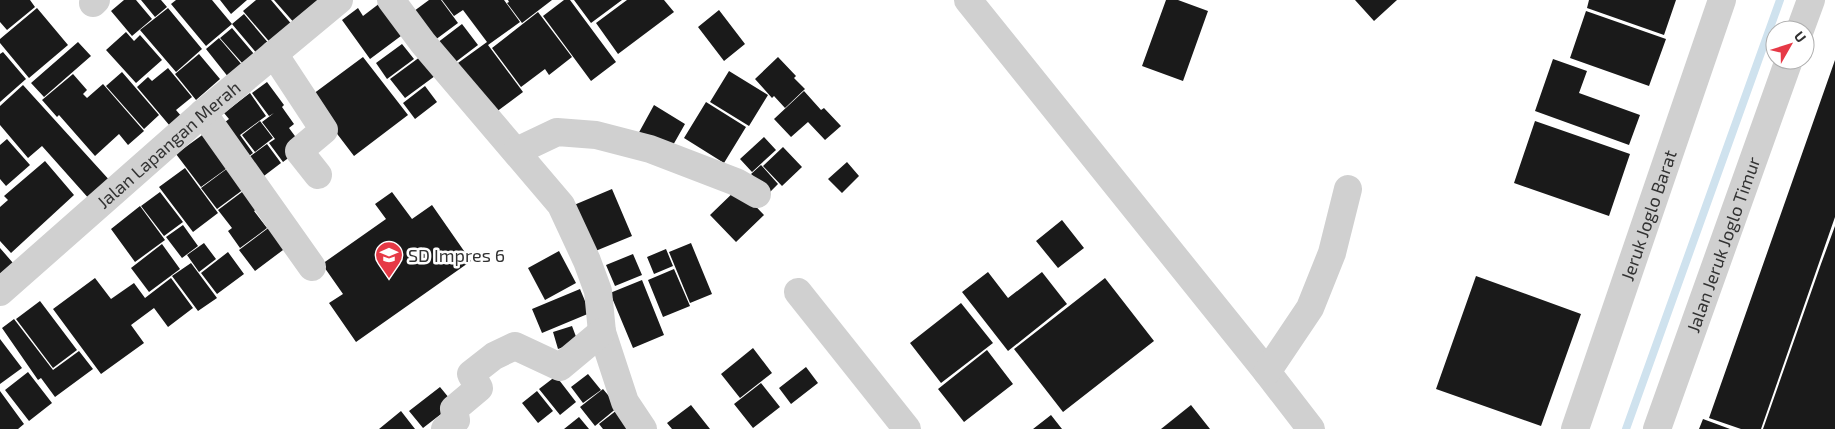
<svg xmlns="http://www.w3.org/2000/svg" width="1835" height="429" font-family="'Exo 2',sans-serif">
<style>
.lines{fill:none;stroke-linecap:round;stroke-linejoin:round}
.stream{stroke:#cfe2ee;stroke-width:8}
.building{fill:#1a1a1a}
.street{stroke:#d0d0d0;stroke-width:28}
.labels{text-anchor:middle;dominant-baseline:central;stroke-width:5;stroke-linejoin:round;paint-order:stroke}
.street-label{font-size:18px;fill:#333;stroke:#fff}
.poi-label{font-size:18px;fill:#333;stroke:#fff;text-anchor:start}
</style>
<rect width="100%" height="100%" fill="#fff"/>
<g class="lines">
<path class="stream" d="M1626,429L1780,0"/>
</g>
<path class="building" d="M0,0H30L35,7L7,30L0,22Z
M124,0H136L152,19L132,36L111,11Z
M141,0H161L167,7L155,17Z
M176,0H212L232,24L206,46L171,4Z
M220,0H247L231,14Z
M256,0H271L294,27L273,46L243,11Z
M274,0H318L296,25Z
M384,0L409,30L370,59L342,20L358,8L363,16Z
M429,0H441L458,23L431,43L410,14Z
M442,0H504L520,22L488,45L523,92L488,118L451,68L487,42L463,10L454,16Z
M508,0H552L522,23L507,3L509,2Z
M564,0H570L616,62L591,81L543,16Z
M574,0H622L591,23Z
M627,0H664L674,12L618,54L596,23Z
M1166,0H1178L1208,11L1183,81L1142,66Z
M1355,0H1397L1374,21Z
M1589,0H1676L1664,35L1587,8Z
M37,8L68,45L29,78L0,43V39Z
M168,8L202,49L176,72L140,30Z
M719,10L745,44L724,61L698,27Z
M1586,11L1666,39L1649,86L1570,58Z
M538,12L572,57L549,75L545,69L521,87L492,48Z
M244,14L270,45L258,55L232,24Z
M462,24L478,45L453,64L437,43Z
M232,28L254,54L243,64L220,38Z
M126,32L134,41L140,35L162,60L136,83L106,50Z
M219,38L243,66L229,78L206,49Z
M78,42L91,56L44,97L31,83Z
M402,44L414,59L387,79L376,63Z
M3,52L26,79L0,102V54Z
M199,54L220,79L196,100L175,74Z
M424,54L439,73L405,98L390,79Z
M363,57L408,115L354,156L309,97Z
M778,57L796,76L794,78L805,89L785,108L774,96L772,98L755,79Z
M1553,59L1587,71L1579,93L1640,115L1629,145L1535,111Z
M1835,60V217L1761,429H1741L1709,418Z
M168,68L192,97L176,110L182,117L170,126L137,87L148,77L152,81Z
M729,71L768,95L749,126L710,102Z
M122,72L159,115L144,129L106,86Z
M73,74L87,90L83,94L87,98L103,84L144,131L128,145L119,134L95,156L59,115L57,117L42,100Z
M267,82L284,105L282,107L294,124L289,128L303,147L283,162L269,143L275,139L262,122L274,113L269,116L252,93Z
M23,85L112,183L91,201L42,146L28,158L0,125V106Z
M425,86L437,102L415,119L403,103Z
M804,91L821,110L824,108L841,126L825,140L808,122L791,137L774,119Z
M250,93L266,116L240,135L253,153L241,162L216,129L229,119L224,113Z
M706,102L746,127L724,163L684,138Z
M654,105L685,124L668,154L637,136Z
M260,121L273,138L255,152L242,135Z
M1535,121L1630,154L1609,216L1514,183Z
M205,133L230,166L201,187L176,154Z
M764,137L776,150L752,172L740,159Z
M7,139L30,165L6,186L0,179V145Z
M267,144L281,163L256,182L241,163Z
M783,147L802,167L782,186L763,166Z
M45,161L74,195L11,253L0,241V207L8,200L4,196Z
M847,162L859,176L842,193L828,179Z
M761,165L778,184L769,193L751,174Z
M185,168L218,213L193,232L159,187Z
M228,168L244,189L217,209L201,188Z
M738,188L764,215L736,242L710,215Z
M246,189L260,207L254,211L267,228L240,248L228,231L232,228L218,210Z
M612,189L632,236L593,252L574,205Z
M160,192L183,222L164,236L141,206Z
M392,192L412,219L432,205L471,261L356,342L329,303L343,294L322,264L386,219L375,204Z
M140,206L165,240L135,262L111,229Z
M1062,220L1084,248L1058,268L1036,241Z
M183,225L198,246L182,258L166,237Z
M271,226L287,247L255,271L239,250Z
M1835,226V429H1763L1821,264Z
M204,243L216,259L199,272L187,255Z
M691,243L712,294L690,303L669,252Z
M162,244L180,269L149,292L131,268Z
M0,248L13,263L0,274Z
M666,249L673,266L654,274L647,257Z
M559,251L576,283L545,300L528,268Z
M228,252L244,274L217,294L201,273Z
M633,254L642,275L615,286L606,265Z
M191,263L217,298L198,311L172,276Z
M674,269L690,306L663,317L648,280Z
M988,272L1008,298L1042,272L1067,304L1008,351L962,292Z
M1476,276L1581,314L1541,426L1436,389Z
M95,278L111,299L134,283L145,298L171,278L193,308L168,327L154,308L131,325L144,343L101,374L53,309Z
M1105,278L1154,341L1063,412L1014,349Z
M642,280L664,335L633,348L610,293Z
M580,289L590,313L542,333L532,309Z
M40,301L77,350L53,368L16,319Z
M961,303L993,343L941,383L910,343Z
M14,319L53,370L79,351L93,369L55,397L41,378L38,380L2,328Z
M572,326L578,342L558,349L553,332Z
M0,339L22,368L0,384Z
M753,348L772,373L740,398L721,374Z
M987,350L1013,384L964,422L938,389Z
M806,367L818,383L791,404L779,388Z
M28,372L52,403L29,421L5,390Z
M588,374L601,390L583,403L571,387Z
M556,376L576,402L560,415L539,389Z
M761,383L780,407L753,428L734,404Z
M440,387L454,404L423,428L409,411Z
M603,389L618,407L595,426L580,407Z
M0,391L24,424L18,429H0Z
M537,391L553,411L538,423L522,403Z
M691,405L710,429H672L667,423Z
M1191,405L1210,429H1161Z
M617,410L627,429H603L599,424Z
M401,411L415,429H379Z
M1051,415L1062,429H1033Z
M579,417L589,429H564Z
M1703,419L1730,429H1699Z"/>
<g class="lines">
<g class="street">
<path d="M391,0L423,43L561,205L587,261L598,291L602,332L625,402L643,429"/>
<path d="M968,0L1267,372L1311,429"/>
<path d="M93,3L96,0"/>
<path d="M1800,30L1811,0"/>
<path d="M274,54L324,130L299,151L318,175"/>
<path d="M203,113L312,267"/>
<path d="M517,151L557,132L596,135L650,149L736,182L757,194"/>
<path id="s1" d="M0,292L203,113L339,0"/>
<path d="M798,292L907,429"/>
<path d="M1267,372L1310,308L1332,253L1348,189"/>
<path d="M445,429L456,420L454,409L479,388L471,374L494,356L515,346L560,367L602,332"/>
<path id="s2" d="M1575,429L1722,0"/>
<path id="s3" d="M1657,429L1789,60"/>
</g>
</g>
<defs>
<g id="school-pin" transform="scale(1.4375)"><path d="M0 17L-7.5 6A9.5 9.5 0 1 1 7.5 6Z" fill="#e63946" stroke="#fff"/><path d="M0-5L7-2L0 1L-7-2ZM-4 1L0 2.5L4 1V4Q0 6-4 4Z" fill="#fff"/></g>
</defs>
<g fill-rule="evenodd">
<use href="#school-pin" x="389" y="255"/>
</g>
<g class="labels">
<g class="street-label">
<text stroke="none"><textPath href="#s1" startOffset="224">Jalan Lapangan Merah</textPath></text>
<text stroke="none"><textPath href="#s2" startOffset="226">Jeruk Joglo Barat</textPath></text>
<text stroke="none"><textPath href="#s3" startOffset="196">Jalan Jeruk Joglo Timur</textPath></text>
</g>
<g class="poi-label">
<text x="408" y="255">SD Impres 6</text>
</g>
</g>
<g transform="translate(1790 45) rotate(51)"><circle r="24" fill="#ffffff" stroke="#adadad"/>
<path d="M0-4L9 19L0 12L-9 19Z" fill="#e63946"/>
<text y="-8" font-size="14" font-weight="bold" text-anchor="middle" fill="#333333">U</text>
</g>
</svg>
